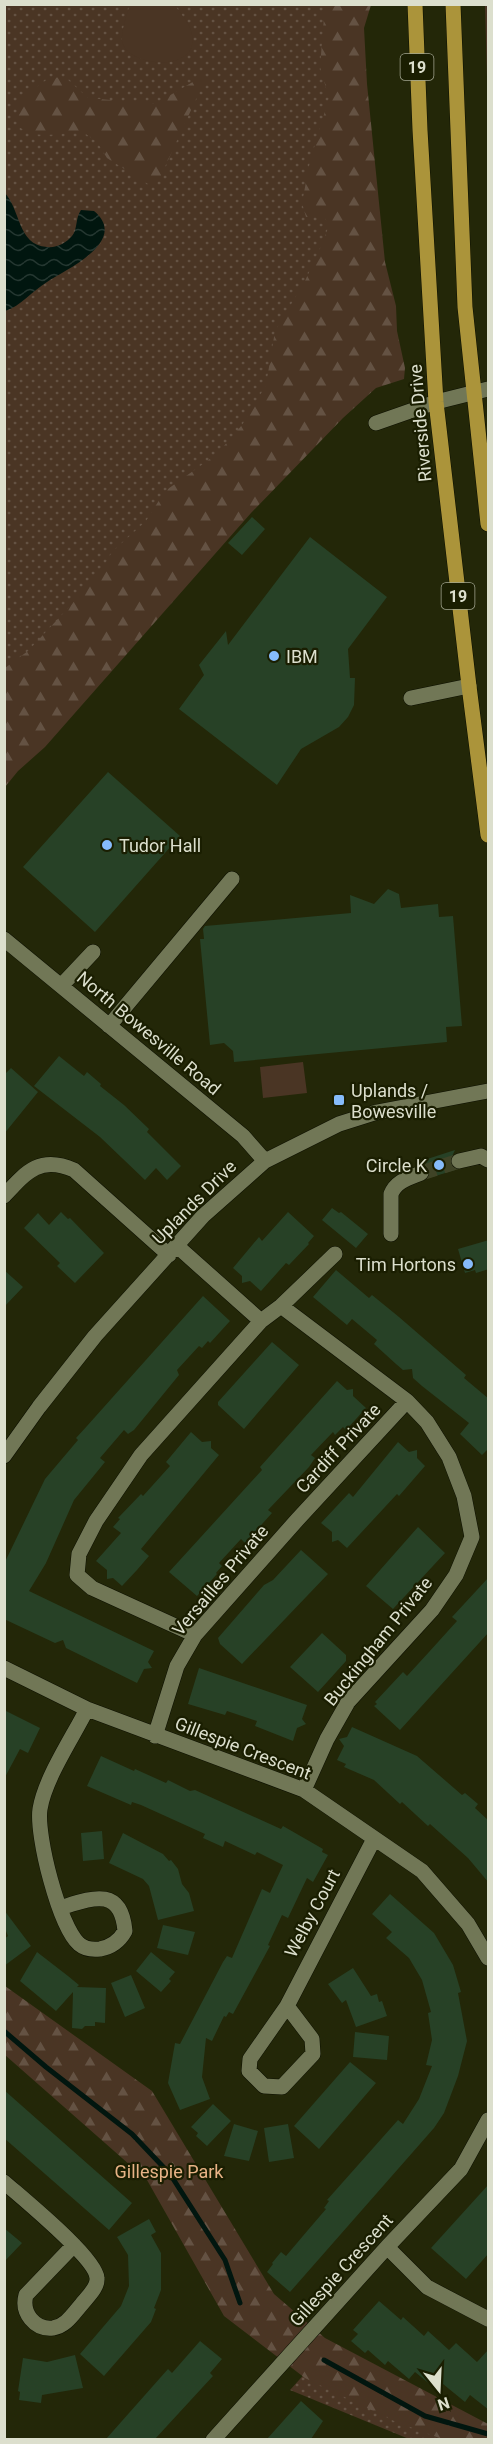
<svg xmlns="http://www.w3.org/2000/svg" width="493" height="2444" font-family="Roboto,sans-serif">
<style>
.grass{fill:url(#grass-dots)}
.forest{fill:url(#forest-firs)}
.garden{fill:#4a3524}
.water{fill:url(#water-waves)}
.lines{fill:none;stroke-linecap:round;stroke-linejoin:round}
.stream{stroke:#01160f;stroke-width:5}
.building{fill:#274126}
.minor-tunnel{stroke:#3f4326;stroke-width:15;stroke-dasharray:15 8;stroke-linecap:butt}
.minor-casing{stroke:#0d1000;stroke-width:16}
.major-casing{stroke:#0d1000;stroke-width:16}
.minor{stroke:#717756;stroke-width:15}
.major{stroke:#ab943a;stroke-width:15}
.poi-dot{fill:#86bbfb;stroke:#1a1e01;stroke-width:2}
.labels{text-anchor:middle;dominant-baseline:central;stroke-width:4.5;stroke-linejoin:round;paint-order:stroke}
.shield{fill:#1a1e01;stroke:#a2a590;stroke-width:1.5}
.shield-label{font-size:16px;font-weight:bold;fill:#dcdfcd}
.street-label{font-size:18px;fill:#dcdfcd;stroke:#1a1e01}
.poi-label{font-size:18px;fill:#dcdfcd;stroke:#1a1e01;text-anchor:start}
.park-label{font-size:18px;fill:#e8b386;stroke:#1a1e01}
</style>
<defs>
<pattern id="grass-dots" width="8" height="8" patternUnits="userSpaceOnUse" patternTransform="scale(1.5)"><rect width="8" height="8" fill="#4a3524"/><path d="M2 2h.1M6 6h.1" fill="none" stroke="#645243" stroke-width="1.8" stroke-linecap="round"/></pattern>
<pattern id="forest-firs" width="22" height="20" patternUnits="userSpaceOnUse" patternTransform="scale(1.5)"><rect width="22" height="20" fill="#4a3524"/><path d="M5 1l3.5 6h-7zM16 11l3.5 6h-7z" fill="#645243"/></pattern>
<pattern id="water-waves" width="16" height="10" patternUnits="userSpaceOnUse" patternTransform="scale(1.5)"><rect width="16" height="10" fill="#01160f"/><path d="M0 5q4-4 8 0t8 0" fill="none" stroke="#253731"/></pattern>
</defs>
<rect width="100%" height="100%" fill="#232708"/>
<path class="grass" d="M5,5H352L382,332L5,764Z
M485,5H488V113Z
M318,2359L488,2439H409L290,2390Z"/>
<path class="forest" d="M325,5H371L364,28L367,84L385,262L396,306L397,331L405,368L404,379L376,388L343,418L251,513L45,747L18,771L5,787V668L28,651L98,576L112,552L146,521L165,491L217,454L242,425L266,385L275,331L305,281L323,242L329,225L323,215L306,217L302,203L310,161L329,98L320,67Z
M203,76V84L158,182L148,184L107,158L97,142L83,132C60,132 35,142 17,125V101L49,78L65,77L88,98L155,104Z
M5,1986L152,2091L274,2294L325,2338L488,2424V2439H442L394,2421L305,2378L224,2316L147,2180L5,2055Z"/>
<path class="garden" d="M130,4L175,5C179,12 187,20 190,28C208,74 127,69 122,41C121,31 127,14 130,4Z
M303,1062L307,1093L263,1098L260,1067Z"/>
<path class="water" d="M4,192C21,209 17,245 47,247C57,248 66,243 72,236C78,229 75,218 81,210L94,211C130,241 65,270 47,282C32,291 21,306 5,311Z"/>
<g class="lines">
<path class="stream" d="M4,2031L46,2067L132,2134L170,2174L225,2260L240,2303
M324,2360L425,2416L488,2434"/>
</g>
<path class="building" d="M252,517L265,529L242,555L228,543Z
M310,537L387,597L348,649L350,678H355L354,705L348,717L339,727L301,749L277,785L179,709L204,675L199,665L226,631L228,645Z
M108,772L180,836L95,932L23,867Z
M388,889L399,894L401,908L438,904L439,917L453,916L462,1026L446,1027L447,1042L234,1062L233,1051L224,1043L210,1045L200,939H204L203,929L205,926L351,913L350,895L374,904Z
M59,1056L84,1076L87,1072L101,1084L100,1086L124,1105L149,1129L147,1132L181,1166L167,1180L156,1168L145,1180L100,1137L34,1086Z
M11,1068L38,1092L4,1134V1075Z
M455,1150L449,1163L455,1170L429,1178L430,1170L427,1166L418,1164V1162Z
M332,1208L339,1213L341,1212L368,1234L356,1248L322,1220Z
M61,1212L68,1219L70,1218L104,1253L75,1283L57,1266L60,1263L24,1228L38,1213L49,1225Z
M288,1212L314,1236L308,1243L309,1244L289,1265L286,1263L261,1291L250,1281L242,1283V1276L233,1268L259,1237L262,1241Z
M489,1240V1269L476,1273L475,1270L465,1273L458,1249Z
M4,1270L23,1287L4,1307Z
M336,1270L369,1298L372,1295L399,1317L466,1375L464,1378L489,1399V1448L482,1455L460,1434L469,1423L422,1386L413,1378L412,1369L403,1370L396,1364L374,1344L377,1340L352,1319L347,1325L313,1297Z
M203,1296L230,1321L210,1343L208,1341L202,1348L199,1346L177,1370L179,1375L134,1430L128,1434L124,1430L100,1458L105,1462L74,1500L46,1563L29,1591L154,1651L148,1662L152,1668L144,1669L137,1683L66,1648L63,1640L55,1643L4,1619V1564L45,1479L78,1440L76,1438L87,1426Z
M272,1342L299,1365L244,1429L218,1405V1402Z
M337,1381L347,1390L353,1389V1396L366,1408L346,1430L343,1427L335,1435L333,1432L311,1455L315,1458L309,1467L268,1510L272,1513L245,1543L241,1539L219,1563L222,1566L216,1573L217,1574L197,1596L169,1572L262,1470L260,1467Z
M191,1432L202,1442L211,1441V1448L219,1455L141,1549L149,1556L137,1570L122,1586L113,1578L107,1579V1570L96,1561L121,1533L113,1527L120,1519L118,1518L141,1494L143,1496L170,1466L166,1462Z
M398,1442L409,1452L417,1450V1458L425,1466L399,1496L397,1494L347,1548L338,1540L332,1542V1532L321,1523L349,1493L353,1497Z
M418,1527L445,1553L393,1609L366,1586Z
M301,1550L328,1574L242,1664L220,1644L218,1638L264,1585L273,1580Z
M489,1577V1632L400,1730L374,1706L377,1704L375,1702L403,1672L407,1676L429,1652L457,1621L452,1617Z
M322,1633L346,1655V1661L318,1692L290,1667Z
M199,1668L307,1705L302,1719L306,1724L297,1728L293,1741L255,1726L257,1721L227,1711L225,1715L188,1704Z
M4,1710L40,1728L28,1753L20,1749L4,1779Z
M352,1727L417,1756L462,1795L465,1793L478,1804L475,1808L489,1821V1883L468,1858L430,1824L428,1826L402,1802L400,1804L374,1780L344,1767L346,1764L337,1760L344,1746L339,1739L347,1737Z
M101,1756L134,1771L135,1769L166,1783L168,1780L190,1791L195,1790L281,1829L283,1826L323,1849L322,1852L328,1855L313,1882L307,1878L288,1918L282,1915L268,1945L270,1946L233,2014L229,2012L226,2017L224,2016L212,2041L206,2038L202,2077L210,2099L180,2110L168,2083L175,2043L180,2044L223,1962L227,1956L232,1958L262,1889L270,1893L283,1865L257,1852L255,1855L225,1841L223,1847L203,1838L205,1834L141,1805L132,1802L131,1805L87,1786Z
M102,1831L104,1859L83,1861L81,1833Z
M123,1833L163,1854L169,1861L171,1860L178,1869L182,1884L189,1893L194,1911L158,1920L149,1886L143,1879L109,1863Z
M390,1894L434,1933L453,1965L461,1992L458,1993L467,2041L458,2076L444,2113L434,2128L290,2292L267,2272L273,2264L272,2263L281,2252L286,2256L308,2230L326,2209L324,2208L329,2201L327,2200L398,2120L403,2124L419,2099L432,2066L426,2065L432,2040L428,2013L431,2012L422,1980L409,1958L386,1938L392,1932L372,1914Z
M4,1910L31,1946L4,1966V1939L8,1936L4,1926Z
M163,1925L195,1932L188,1955L157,1948Z
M37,1952L68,1976L79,1985L77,1987L106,1988L105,2023L95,2022V2026H85L82,2029L72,2028L73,1992L56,2011L20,1981Z
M151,1952L175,1972L169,1979L171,1981L161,1992L136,1971Z
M353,1968L371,1996L377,1994L379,2002L382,2001L387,2016L356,2027L346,2000L342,2003L328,1984Z
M131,1975L145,2008L125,2017L111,1983Z
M355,2032L389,2036L387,2060L353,2057Z
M350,2062L376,2083L319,2149L294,2126Z
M4,2090L132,2203L109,2230L4,2138Z
M213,2104L231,2121L207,2146L196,2136L198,2133L191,2127Z
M234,2124L258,2131L249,2161L224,2156Z
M288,2124L294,2158L269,2162L264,2128Z
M489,2184V2253L466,2279L431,2248Z
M149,2219L156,2232L151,2235L161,2253V2290L154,2308L156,2309L151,2322L104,2376L80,2354L121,2306L129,2286L128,2255L117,2237Z
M4,2228L22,2243L4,2262Z
M379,2301L401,2320L403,2317L424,2336L428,2331L449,2350L456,2343L477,2362L489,2349V2410L470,2395L465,2402L443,2384L437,2390L415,2372L409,2379L388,2361L385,2365L368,2350L365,2353L351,2341L358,2334L353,2330Z
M200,2341L222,2359L210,2373L213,2376L155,2439H106L168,2369L172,2373Z
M75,2355L83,2388L42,2395L41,2403L19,2400L20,2392L18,2391L23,2358L47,2362Z
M301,2401L323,2421L311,2439H267Z"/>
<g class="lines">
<path class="minor-tunnel" d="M421,1173L459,1161"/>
<g class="minor-casing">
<path id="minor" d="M376,423L436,402L488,389
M411,698L469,686
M4,939L243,1136L265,1161
M61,986L93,952
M109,1026L232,879
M459,1161L481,1156L488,1160
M4,1196C26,1172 40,1155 74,1170L169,1255
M391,1234V1194C396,1181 409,1178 421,1173
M177,1246L261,1321
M281,1306L407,1401L427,1422L449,1457L464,1496L472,1537L456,1575L432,1610L348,1702L327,1739L304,1790
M4,1456L39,1407L95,1336L203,1216L265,1161L339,1124L377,1112L488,1091
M195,1635L92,1588L77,1575L79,1554L96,1521L141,1455L261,1321L281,1306L335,1254
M4,1668L87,1709L304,1790L422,1871L468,1924L488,1958
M155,1736L177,1666L195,1635L297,1520L407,1401
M60,1908C92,1898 121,1886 125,1931C120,1940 111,1947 100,1949C92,1950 85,1949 79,1944C59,1926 36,1835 40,1809C45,1778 73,1737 87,1709
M287,2006L312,2039L313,2054L282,2087L264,2086L249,2071L250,2059L287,2006L374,1839
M4,2182C22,2198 96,2258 97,2278C98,2288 87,2297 81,2305C73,2314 66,2326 53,2328C35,2330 21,2313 26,2295L74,2245
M387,2247L427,2287L488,2319
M213,2440L387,2247L461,2169L488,2120"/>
</g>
<g class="major-casing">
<path id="major" d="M415,4L420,130L436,402L469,686L488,835
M453,4L465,307L488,524"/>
</g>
<use href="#minor" class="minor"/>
<use href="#major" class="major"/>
</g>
<g class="poi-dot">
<circle cx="274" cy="656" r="6"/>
<circle cx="107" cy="845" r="6"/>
<rect x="333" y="1094" width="12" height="12" rx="3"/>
<circle cx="439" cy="1165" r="6"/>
<circle cx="468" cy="1264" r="6"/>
</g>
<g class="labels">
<g class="shield">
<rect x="400.5" y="54" width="33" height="26" rx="4.5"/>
<rect x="441.5" y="583" width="33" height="26" rx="4.5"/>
</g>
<g class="shield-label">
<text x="417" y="67">19</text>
<text x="458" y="596">19</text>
</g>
<g class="street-label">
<text transform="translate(420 423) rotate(-95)">Riverside Drive</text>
<text transform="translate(149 1033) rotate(40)">North Bowesville Road</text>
<text transform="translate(194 1202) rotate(-45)">Uplands Drive</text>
<text transform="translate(338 1448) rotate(-47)">Cardiff Private</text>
<text transform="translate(220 1580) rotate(-50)">Versailles Private</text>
<text transform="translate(378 1641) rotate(-51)">Buckingham Private</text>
<text transform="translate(243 1748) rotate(21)">Gillespie Crescent</text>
<text transform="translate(312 1913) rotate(-62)">Welby Court</text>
<text transform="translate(341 2270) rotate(-48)">Gillespie Crescent</text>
</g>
<g class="poi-label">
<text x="286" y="656">IBM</text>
<text x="119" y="845">Tudor Hall</text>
<text x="351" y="1090">Uplands /<tspan x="351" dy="21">Bowesville</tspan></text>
<text x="427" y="1165" text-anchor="end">Circle K</text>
<text x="456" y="1264" text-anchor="end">Tim Hortons</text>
</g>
<g class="park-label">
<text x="169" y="2171">Gillespie Park</text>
</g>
</g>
<rect width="493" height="2444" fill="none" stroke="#dcdfcd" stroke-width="12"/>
<g transform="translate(439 2390) rotate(162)" stroke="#1a1e01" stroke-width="4.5" paint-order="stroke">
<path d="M0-4.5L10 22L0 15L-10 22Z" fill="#dcdfcd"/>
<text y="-9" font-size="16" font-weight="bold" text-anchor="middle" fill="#dcdfcd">N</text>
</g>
</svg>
